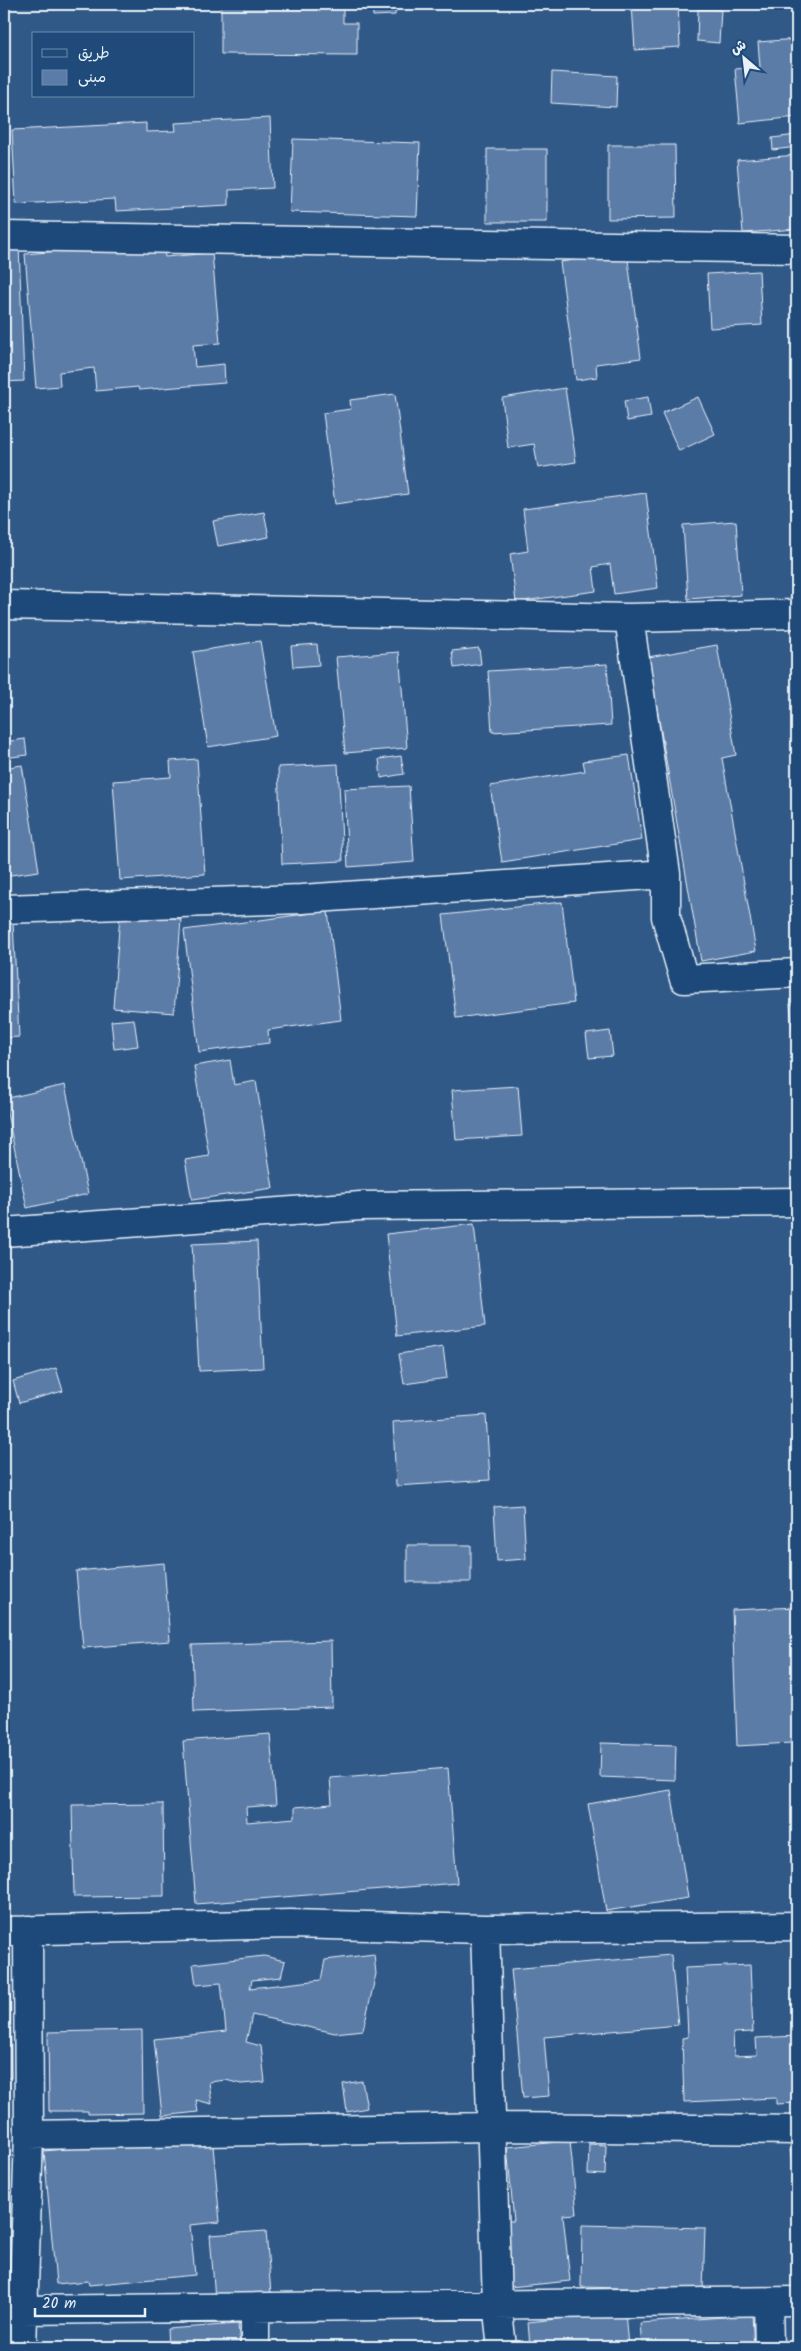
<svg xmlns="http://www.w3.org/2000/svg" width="801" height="2351" font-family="Kalam,'Playpen Sans Arabic',sans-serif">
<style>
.building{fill:#5b7ba8;stroke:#e8f1f8}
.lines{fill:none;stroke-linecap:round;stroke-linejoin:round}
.street-casing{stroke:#e8f1f8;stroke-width:31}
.street{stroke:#1f4a7a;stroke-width:28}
</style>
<rect width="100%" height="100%" fill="#315988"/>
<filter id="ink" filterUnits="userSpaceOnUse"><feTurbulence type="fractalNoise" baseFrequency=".02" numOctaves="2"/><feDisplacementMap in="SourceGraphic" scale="10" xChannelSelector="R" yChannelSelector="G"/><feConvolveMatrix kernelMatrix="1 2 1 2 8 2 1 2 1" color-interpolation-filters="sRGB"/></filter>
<g filter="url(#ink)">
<path class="building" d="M221,4H343V23H357V55L221,54Z
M372,4H442V6L396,8L395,15L373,16Z
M632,4H678L680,47L635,50Z
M698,9L721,10L719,43L697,41Z
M797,39V117L740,123L735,69L760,67L758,42Z
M552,72L617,76L616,107L551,103Z
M270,118L273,188L229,190V205L116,211L115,199L16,204L12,130L146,123V132L176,131L175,123Z
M797,135V147L773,150L772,138Z
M293,139L420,143L417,216L290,212Z
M608,145H675L676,218L608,219Z
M487,149H547V222H487Z
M797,155V229L743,233L737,160Z
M163,242L165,257L212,253L220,343L193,345L195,367L224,364L225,383L139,390L138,387L96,391L94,368L59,372L60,386L36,388L25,254Z
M19,245L24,381L4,382V246Z
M627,253L641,358L596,364L597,377L576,380L560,262Z
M759,271L762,325L710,328L707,274Z
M565,388L576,462L538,468L534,444L508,448L502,398Z
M395,394L408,494L335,504L323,413L351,409L350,400Z
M648,397L651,417L627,421L624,401Z
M698,397L715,434L679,451L662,413Z
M646,493L658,588L614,594L610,564L593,567L596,591L516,602L510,554L528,551L523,509Z
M264,512L269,537L218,546L213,521Z
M736,521L741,595L688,599L683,525Z
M260,641L276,736L208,747L193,652Z
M317,644L319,665L293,667L291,646Z
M717,645L736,755L722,758L756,951L701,961L648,657Z
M479,648L481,664L454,668L452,651Z
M399,652L407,748L345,753L336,657Z
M607,664L611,725L492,732L488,671Z
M25,739L27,755L4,758V742Z
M629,755L642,840L502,862L490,786L585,771L583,761Z
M401,756L404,774L381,778L379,759Z
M197,759L205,874L120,880L113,781L171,777L170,761Z
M338,764L343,861L282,864L278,767Z
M22,765L39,871L4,876V768Z
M409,786L414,862L348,867L344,789Z
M562,902L574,1003L456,1018L443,915Z
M328,911L341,1020L268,1030L269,1043L199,1052L184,930Z
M120,915L181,919L174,1013L113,1008Z
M4,923H13L19,1037L4,1038Z
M790,1004H797V1059H795Z
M134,1019L138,1046L114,1049L111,1021Z
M610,1031L613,1056L589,1058L586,1034Z
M230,1060L234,1085L256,1081L273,1188L192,1200L185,1160L209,1156L194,1066Z
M65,1085L88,1194L27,1208L4,1099Z
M518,1086L522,1136L456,1140L452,1090Z
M474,1224L485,1326L397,1336L386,1234Z
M257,1241L263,1368L199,1371L192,1244Z
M443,1347L447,1378L404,1384L399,1354Z
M56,1368L63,1391L19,1403L13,1381Z
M486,1415L490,1480L396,1486L393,1422Z
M523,1505L526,1559L497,1561L494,1507Z
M407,1545H471V1582H407Z
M164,1563L170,1641L83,1648L76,1571Z
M797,1607V1761L791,1762V1743L737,1746L732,1610Z
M331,1641L332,1707L194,1712L192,1645Z
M270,1734L276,1805L246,1807L247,1822L295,1818V1807L332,1804L330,1778L448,1768L457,1883L196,1904L183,1741Z
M601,1743L676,1745L675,1780L600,1777Z
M671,1790L688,1898L606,1911L588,1804Z
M163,1804L164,1896L74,1897L72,1805Z
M374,1954L376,1974L363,2030L335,2033L252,2015L246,2042L261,2046L265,2082L241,2084L226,2080L209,2082L212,2104L196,2100L198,2112L162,2116L154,2039L226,2031L221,1983L196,1985L193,1964L264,1956L285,1961L281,1977L252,1980L250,1988L321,1980L325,1960Z
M671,1955L678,2025L544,2037L549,2096L523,2098L511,1969Z
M750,1965L753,2032L733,2033L734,2056L757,2055L756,2038L797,2036V2103L776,2104V2098L684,2102L682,2038L688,2037L685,1968Z
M4,1966H10L11,2078H4Z
M142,2030L143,2113L88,2114V2111H49L48,2032Z
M362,2081L367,2108L347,2112L343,2084Z
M212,2135L220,2222L190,2225L195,2275L89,2285L88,2281L56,2284L44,2151Z
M570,2141L577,2214L563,2215L570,2281L510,2287L504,2221H514L507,2147Z
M589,2144L606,2145L605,2175L588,2174Z
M797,2149V2198L790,2150Z
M582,2225L705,2228L703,2290L581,2287Z
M266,2231L271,2294L215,2299L210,2235Z
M625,2312L628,2347H530L528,2322Z
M752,2315L754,2347H642L640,2323Z
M238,2324L240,2347H168L167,2329Z"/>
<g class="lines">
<g class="street-casing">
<path id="street" d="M4,236L797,249
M4,605L629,618L797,614
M629,618L666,874V917L684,979L797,973
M4,909L302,899L666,874
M4,1232L361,1206L797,1202
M485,1929L497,2303L502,2347
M4,1931L290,1924L485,1929L797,1926
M29,2135L490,2127L797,2130
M768,2302L769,2347
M255,2309V2347
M22,2310C281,2309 539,2302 797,2301
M22,2347L29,2135L28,1930"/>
</g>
<use href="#street" class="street"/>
</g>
</g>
<rect width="801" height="2351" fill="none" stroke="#1f4a7a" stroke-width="20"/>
<rect x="10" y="10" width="781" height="2331" fill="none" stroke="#e8f1f8" stroke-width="2" filter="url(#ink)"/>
<rect x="32" y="32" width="162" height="65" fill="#1f4a7a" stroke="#6f8dac"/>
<rect x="42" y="49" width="25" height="8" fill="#1f4a7a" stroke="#6f8dac"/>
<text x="78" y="58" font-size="15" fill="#e8f1f8">طريق</text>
<rect x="42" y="70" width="25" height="15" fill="#5b7ba8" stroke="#6f8dac"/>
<text x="78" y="82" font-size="15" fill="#e8f1f8">مبنى</text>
<g transform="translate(744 58) rotate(332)" stroke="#1f4a7a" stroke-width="4" paint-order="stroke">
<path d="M0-4L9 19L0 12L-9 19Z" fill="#e8f1f8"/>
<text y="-8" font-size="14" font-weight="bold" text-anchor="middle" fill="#e8f1f8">ش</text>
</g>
<path d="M35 2308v8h110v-8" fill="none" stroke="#e8f1f8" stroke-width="2.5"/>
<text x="42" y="2308" font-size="15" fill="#e8f1f8" stroke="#1f4a7a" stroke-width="4" paint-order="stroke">20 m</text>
</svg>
